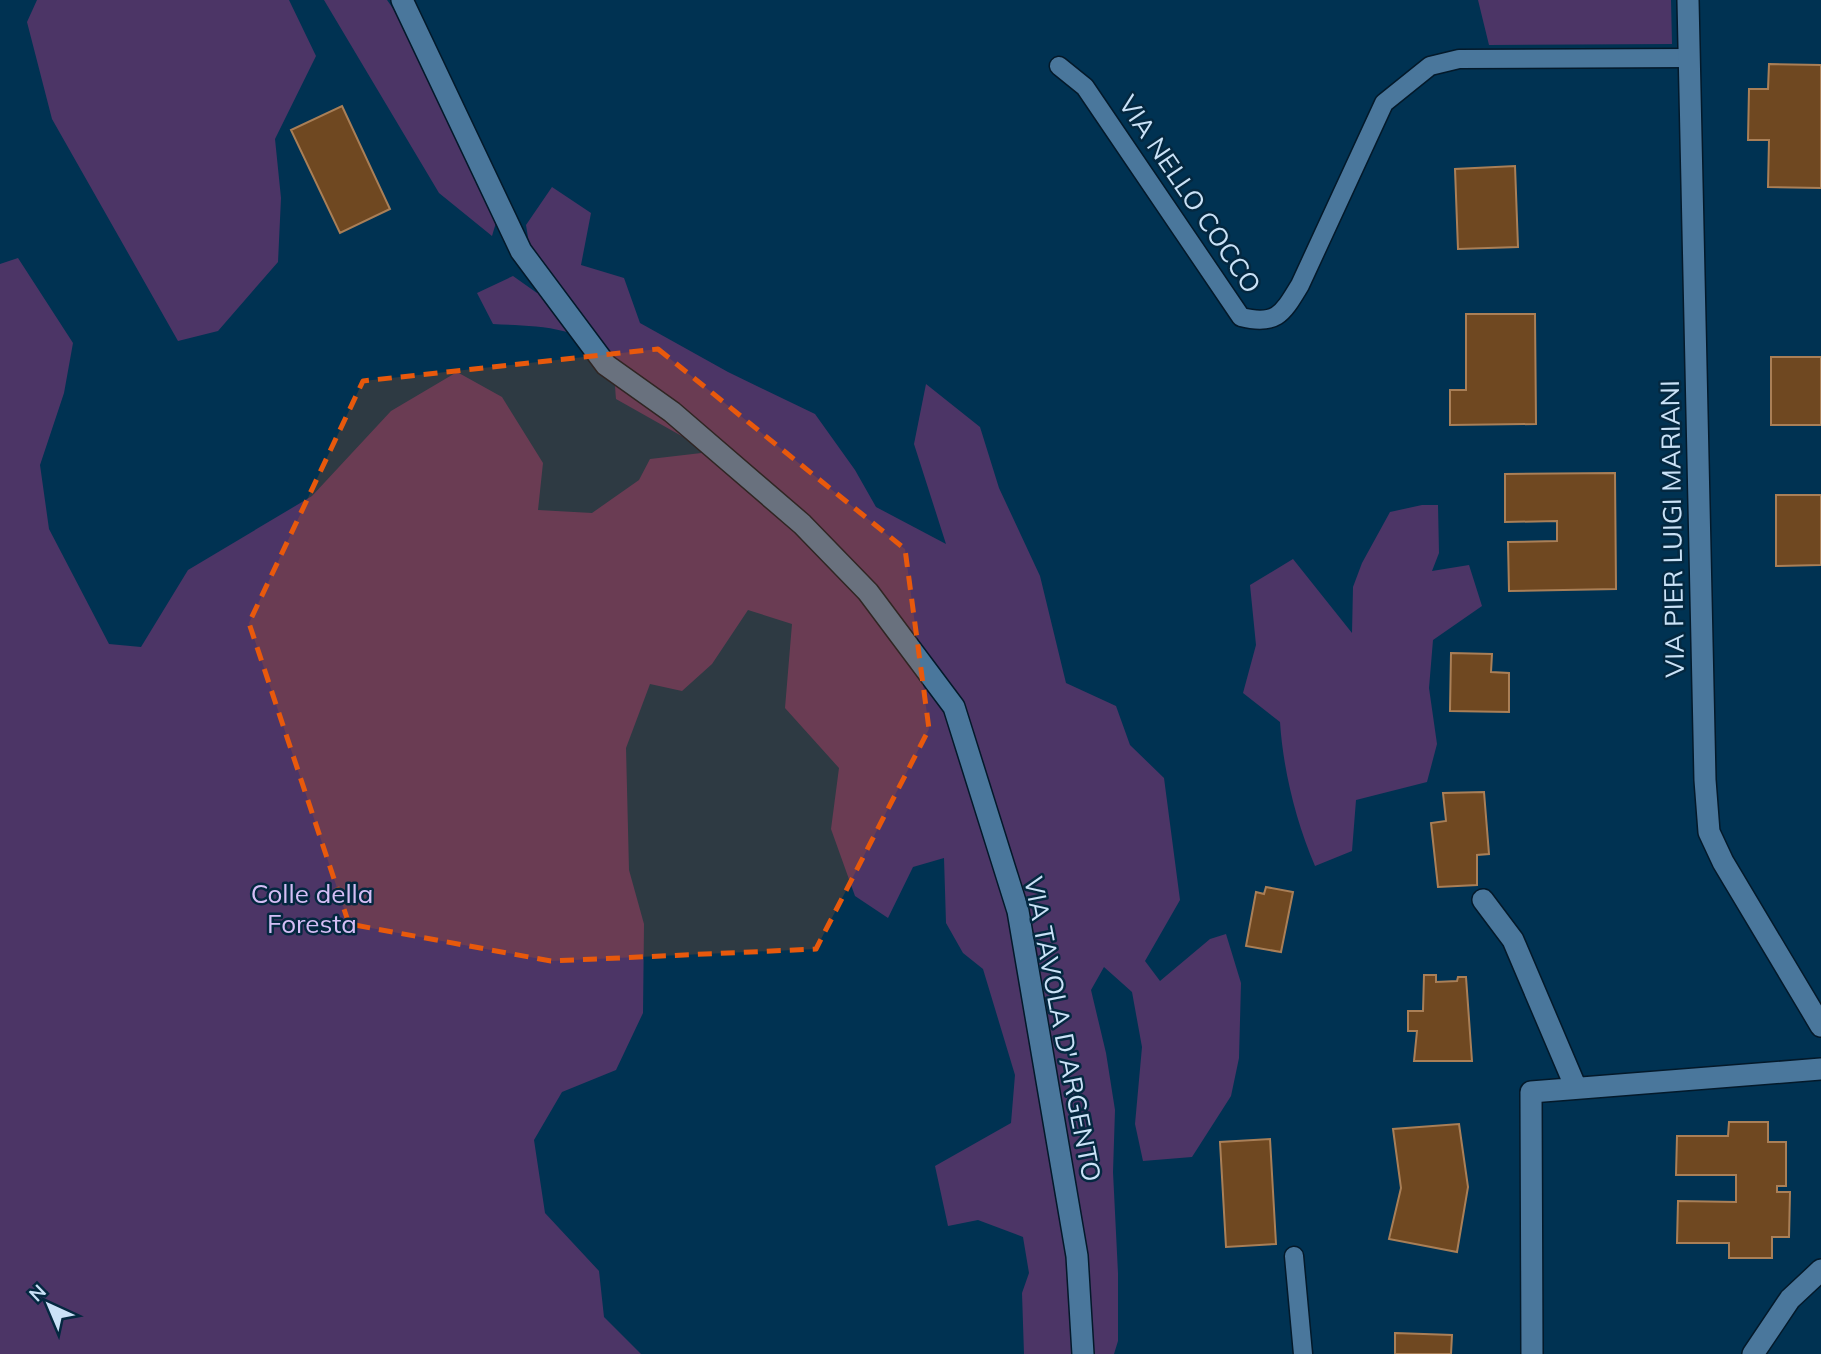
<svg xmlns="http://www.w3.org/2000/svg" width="1821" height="1354" font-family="Mulish,sans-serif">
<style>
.green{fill:#4c3566}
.building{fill:#6f4821;stroke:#a97f57;stroke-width:2}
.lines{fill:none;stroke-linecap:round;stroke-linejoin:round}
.lane-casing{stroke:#03192a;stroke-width:21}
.street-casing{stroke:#03192a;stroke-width:24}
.lane{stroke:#4a779c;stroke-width:18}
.street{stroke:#4a779c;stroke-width:21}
.marked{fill:#e8590c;fill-opacity:0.2;stroke:#e8590c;stroke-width:5;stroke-dasharray:14 9;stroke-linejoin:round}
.labels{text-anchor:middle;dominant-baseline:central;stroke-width:5;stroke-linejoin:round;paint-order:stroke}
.street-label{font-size:26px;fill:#cae2f7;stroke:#042840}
.park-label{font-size:26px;fill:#d5bef5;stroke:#042840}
</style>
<rect width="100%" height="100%" fill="#003252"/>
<path class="green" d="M37,0H289L316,56L275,139L281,198L278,262L218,331L178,341L52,119L27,22Z
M324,0H387L407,28L501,206L492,236L439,193Z
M1478,0H1671L1672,44L1489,45Z
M552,187L591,213L581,265L624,278L640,323L728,372L815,414L855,470L876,507L946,544L914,444L926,384L980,427L999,488L1040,576L1066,683L1116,706L1130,745L1164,778L1180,900L1145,961L1160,981L1210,939L1226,934L1241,983L1239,1058L1231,1096L1192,1157L1143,1161L1135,1124L1142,1047L1132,992L1104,967L1091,990L1106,1053L1115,1110L1113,1172L1118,1273V1341L1114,1354H1024L1022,1293L1029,1273L1023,1237L978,1220L948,1226L935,1166L1011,1123L1015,1075L983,969L963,953L946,923L944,858L913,867L888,918L855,896L831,829L839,768L785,708L792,624L748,610L712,664L682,691L650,684L626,748L629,870L644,924L643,1013L616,1070L562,1092L534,1140L545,1213L599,1271L604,1317L641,1354H0V264L18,258L73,343L64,393L40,465L49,529L109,644L141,647L188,570L312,496L391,411L457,372L502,397L543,463L538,510L592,513L639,480L650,459L710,452L616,399C615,388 615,370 609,361C585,324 531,326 493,324L477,293L513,276L537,293L526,225Z
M1422,505H1438L1439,553L1432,571L1469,565L1482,606L1433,640L1429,688L1437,744L1427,782L1356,800L1352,851L1315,866C1296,822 1283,769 1280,722L1243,693L1256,645L1250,585L1293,559L1352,633L1353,587L1362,563L1390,512Z"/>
<path class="building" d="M1769,64L1821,65V188L1768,187L1769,140H1748L1749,89H1768Z
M342,106L390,209L340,233L291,130Z
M1515,166L1518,247L1458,249L1455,169Z
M1466,314H1535L1536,424L1450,425V390H1466Z
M1771,357H1821V425H1771Z
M1615,473L1616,589L1509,591L1508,542L1557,541V521L1505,522V474Z
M1776,495H1821V565L1776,566Z
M1451,653L1492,654L1491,672L1509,673V712L1450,711Z
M1484,792L1489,854L1477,855V885L1438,887L1431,823L1446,821L1443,793Z
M1266,887L1293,892L1281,952L1246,946L1256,892L1264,894Z
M1424,975H1436V982L1457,981L1458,977H1466L1472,1061H1414L1417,1031H1408V1011H1423Z
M1729,1122H1768V1142H1786V1186H1777V1192H1790L1789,1237H1772V1258H1729V1243H1677L1678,1201L1736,1202V1175H1676L1677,1136H1728Z
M1459,1124L1468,1187L1457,1252L1389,1239L1401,1188L1393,1129Z
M1270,1139L1276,1244L1226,1247L1220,1142Z
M1395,1333L1452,1335L1451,1354H1395Z"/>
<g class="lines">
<g class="lane-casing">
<path id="lane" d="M1059,66L1085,87L1241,317C1277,326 1283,313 1300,285L1384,103L1430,66L1459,59L1689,58
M1294,1256L1303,1354"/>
</g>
<g class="street-casing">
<path id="street" d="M402,0L521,251L606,365L672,412L802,524L868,592L954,707L1018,911L1077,1256L1083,1354
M1688,0L1705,780L1709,832L1723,862L1821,1026
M1483,900L1513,940L1576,1088
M1532,1354L1531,1092L1821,1069
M1753,1354L1790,1299L1821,1270"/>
</g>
<use href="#lane" class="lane"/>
<use href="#street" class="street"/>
</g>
<path class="marked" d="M658,349L905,549L929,729L816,949L551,961L349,924L249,623L363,381Z"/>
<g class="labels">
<g class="street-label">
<text transform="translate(1190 194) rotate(56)">VIA NELLO COCCO</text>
<text transform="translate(1672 529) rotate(-91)">VIA PIER LUIGI MARIANI</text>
<text transform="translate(1063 1029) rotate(79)">VIA TAVOLA D'ARGENTO</text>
</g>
<g class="park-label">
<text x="312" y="893">Colle della<tspan x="312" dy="30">Foresta</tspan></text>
</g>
</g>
<g transform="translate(49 1305) rotate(316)" stroke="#042840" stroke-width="5" paint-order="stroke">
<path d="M0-5L12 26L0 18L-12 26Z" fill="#cae2f7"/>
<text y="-10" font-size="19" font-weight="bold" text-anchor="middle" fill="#cae2f7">N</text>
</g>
</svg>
